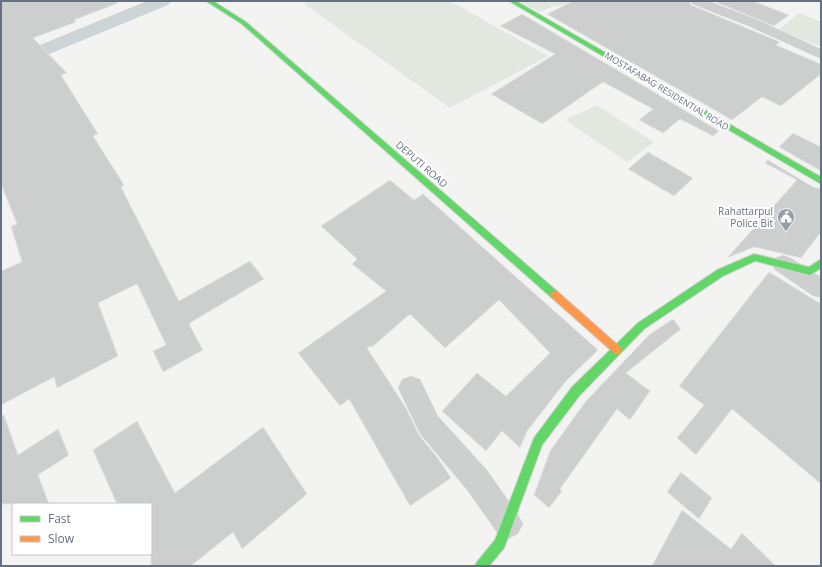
<svg xmlns="http://www.w3.org/2000/svg" width="822" height="567" font-family="'Open Sans',sans-serif">
<style>
.green{fill:#e2e7e0}
.lines{fill:none;stroke-linecap:round;stroke-linejoin:round}
.canal{fill:#cdd4d8;fill-rule:evenodd}
.building{fill:#cdcfcf;stroke:#e2e3e2}
.fast-casing{stroke:#cfd1d1;stroke-width:2}
.slow-casing{stroke:#cfd1d1;stroke-width:2}
.street{fill:#cecfcf;fill-rule:evenodd}
.fast{fill:#63d668;fill-rule:evenodd}
.slow{fill:#ff974d;fill-rule:evenodd}
.labels{text-anchor:middle;dominant-baseline:central;stroke-width:4;stroke-linejoin:round;paint-order:stroke}
.far-street-label{font-size:9px;fill:#637182;stroke:#fff}
.street-label{font-size:10px;fill:#637182;stroke:#fff}
.poi-label{font-size:10px;fill:#637182;stroke:#fff;text-anchor:end}
</style>
<rect width="100%" height="100%" fill="#f3f4f2"/>
<path class="green" d="M311,1H450L548,56L450,108L304,4Z
M518,1H584L597,14C570,4 567,0 540,12Z
M799,13L821,22V47L779,30Z
M597,105L654,142L627,162L565,120Z"/>
<g class="lines">
<path class="canal" d="M147,1H171L168,5L1,74V61Z"/>
</g>
<path class="building" d="M1,1H118V3L74,20L76,22L33,38L67,73L61,75L98,134L93,136L124,185L121,187L179,301L250,261L264,279L193,321L189,324L203,350L163,372L153,351L166,345L137,284L98,303L118,356L57,388L54,377L1,405V271L22,262L11,226L17,224L1,184Z
M573,1H689L691,5L780,42L776,45L821,64V74L781,106L762,97L732,120L547,14Z
M713,1H753L789,15L774,26Z
M522,14L622,73L719,131L713,136L680,119L663,133L639,120L653,109L603,82L542,124L491,94L555,54L500,26Z
M793,133L821,147V171L779,147Z
M648,152L693,178L674,196L628,169Z
M768,160L813,187L821,189V232L801,258L754,247L727,258L797,180L765,163Z
M390,180L414,200L423,194L598,350L566,381L527,431L520,448L502,431L486,451L442,411L477,373L506,396L550,353L499,300L445,348L410,314L372,347L370,346L367,348L406,408L419,435L437,457L451,478L410,506L349,399L340,406L298,353L386,291L352,264L357,259L321,226Z
M769,272L821,304V484L732,409L696,455L677,438L704,405L679,386Z
M673,319L681,329L626,373L650,391L630,420L617,409L560,489L562,491L549,508L534,495L550,451L586,401L650,334Z
M1,415H4L18,455L58,429L69,455L38,475L49,504H1Z
M137,421L175,493L263,427L307,494L242,549L233,532L191,566H151V504H117L93,450Z
M681,472L712,498L699,519L667,492Z
M682,510L731,549L742,533L776,566H652Z"/>
<g class="lines">
<g class="fast-casing">
<path id="fast" d="M206,1H213L246,22L558,292L560,295L558,298L555,299L552,298L242,24Z
M509,1H516L821,177V184Z
M754,254L809,267L821,259V268L810,275L755,261L723,276L644,329L580,395L542,445L504,548L489,566H475L477,562L495,540L534,438L572,387L638,323L717,270Z"/>
</g>
<g class="slow-casing">
<path id="slow" d="M555,291L558,292L620,347L622,350L620,353L617,355L614,353L552,298L550,295L552,292Z"/>
</g>
<path class="street" d="M690,1H709L758,20L821,49V59L748,26L692,4Z
M783,255L791,258L821,277V298L813,296L775,270L772,264L775,258Z
M411,376L420,379L438,416L487,470L518,514L523,524L518,534L508,539L498,534L467,490L420,434L398,388L402,379Z"/>
<use href="#fast" class="fast"/>
<use href="#slow" class="slow"/>
</g>
<defs>
<g id="civic-pin" transform="scale(0.9)"><path d="M0 17L-7.5 6A9.5 9.5 0 1 1 7.5 6Z" fill="#959fa9" stroke="#fff"/><path d="M-.6-6.5H3V-4.5H.6V-3L4-1V1h2V6H-6V1h2V-1L-.6-3ZM-1.2 2.5V6h2.4V2.5Z" fill="#fff"/></g>
</defs>
<g fill-rule="evenodd">
<use href="#civic-pin" x="786" y="217"/>
</g>
<g class="labels">
<g class="far-street-label">
<text transform="translate(667 91) rotate(31)">MOSTAFABAG RESIDENTIAL ROAD</text>
</g>
<g class="street-label">
<text transform="translate(422 164) rotate(41)">DEPUTI ROAD</text>
</g>
<g class="poi-label">
<text x="773" y="211">Rahattarpul<tspan x="773" dy="12">Police Bit</tspan></text>
</g>
</g>
<rect width="822" height="567" fill="none" stroke="#637182" stroke-width="4"/>
<rect x="12" y="503" width="140" height="52" fill="#ffffff" stroke="#c1c6cd"/>
<rect x="20" y="516" width="20" height="6" fill="#63d668" stroke="#c1c6cd"/>
<text x="48" y="523" font-size="12" fill="#637182">Fast</text>
<rect x="20" y="536" width="20" height="6" fill="#ff974d" stroke="#c1c6cd"/>
<text x="48" y="543" font-size="12" fill="#637182">Slow</text>
</svg>
